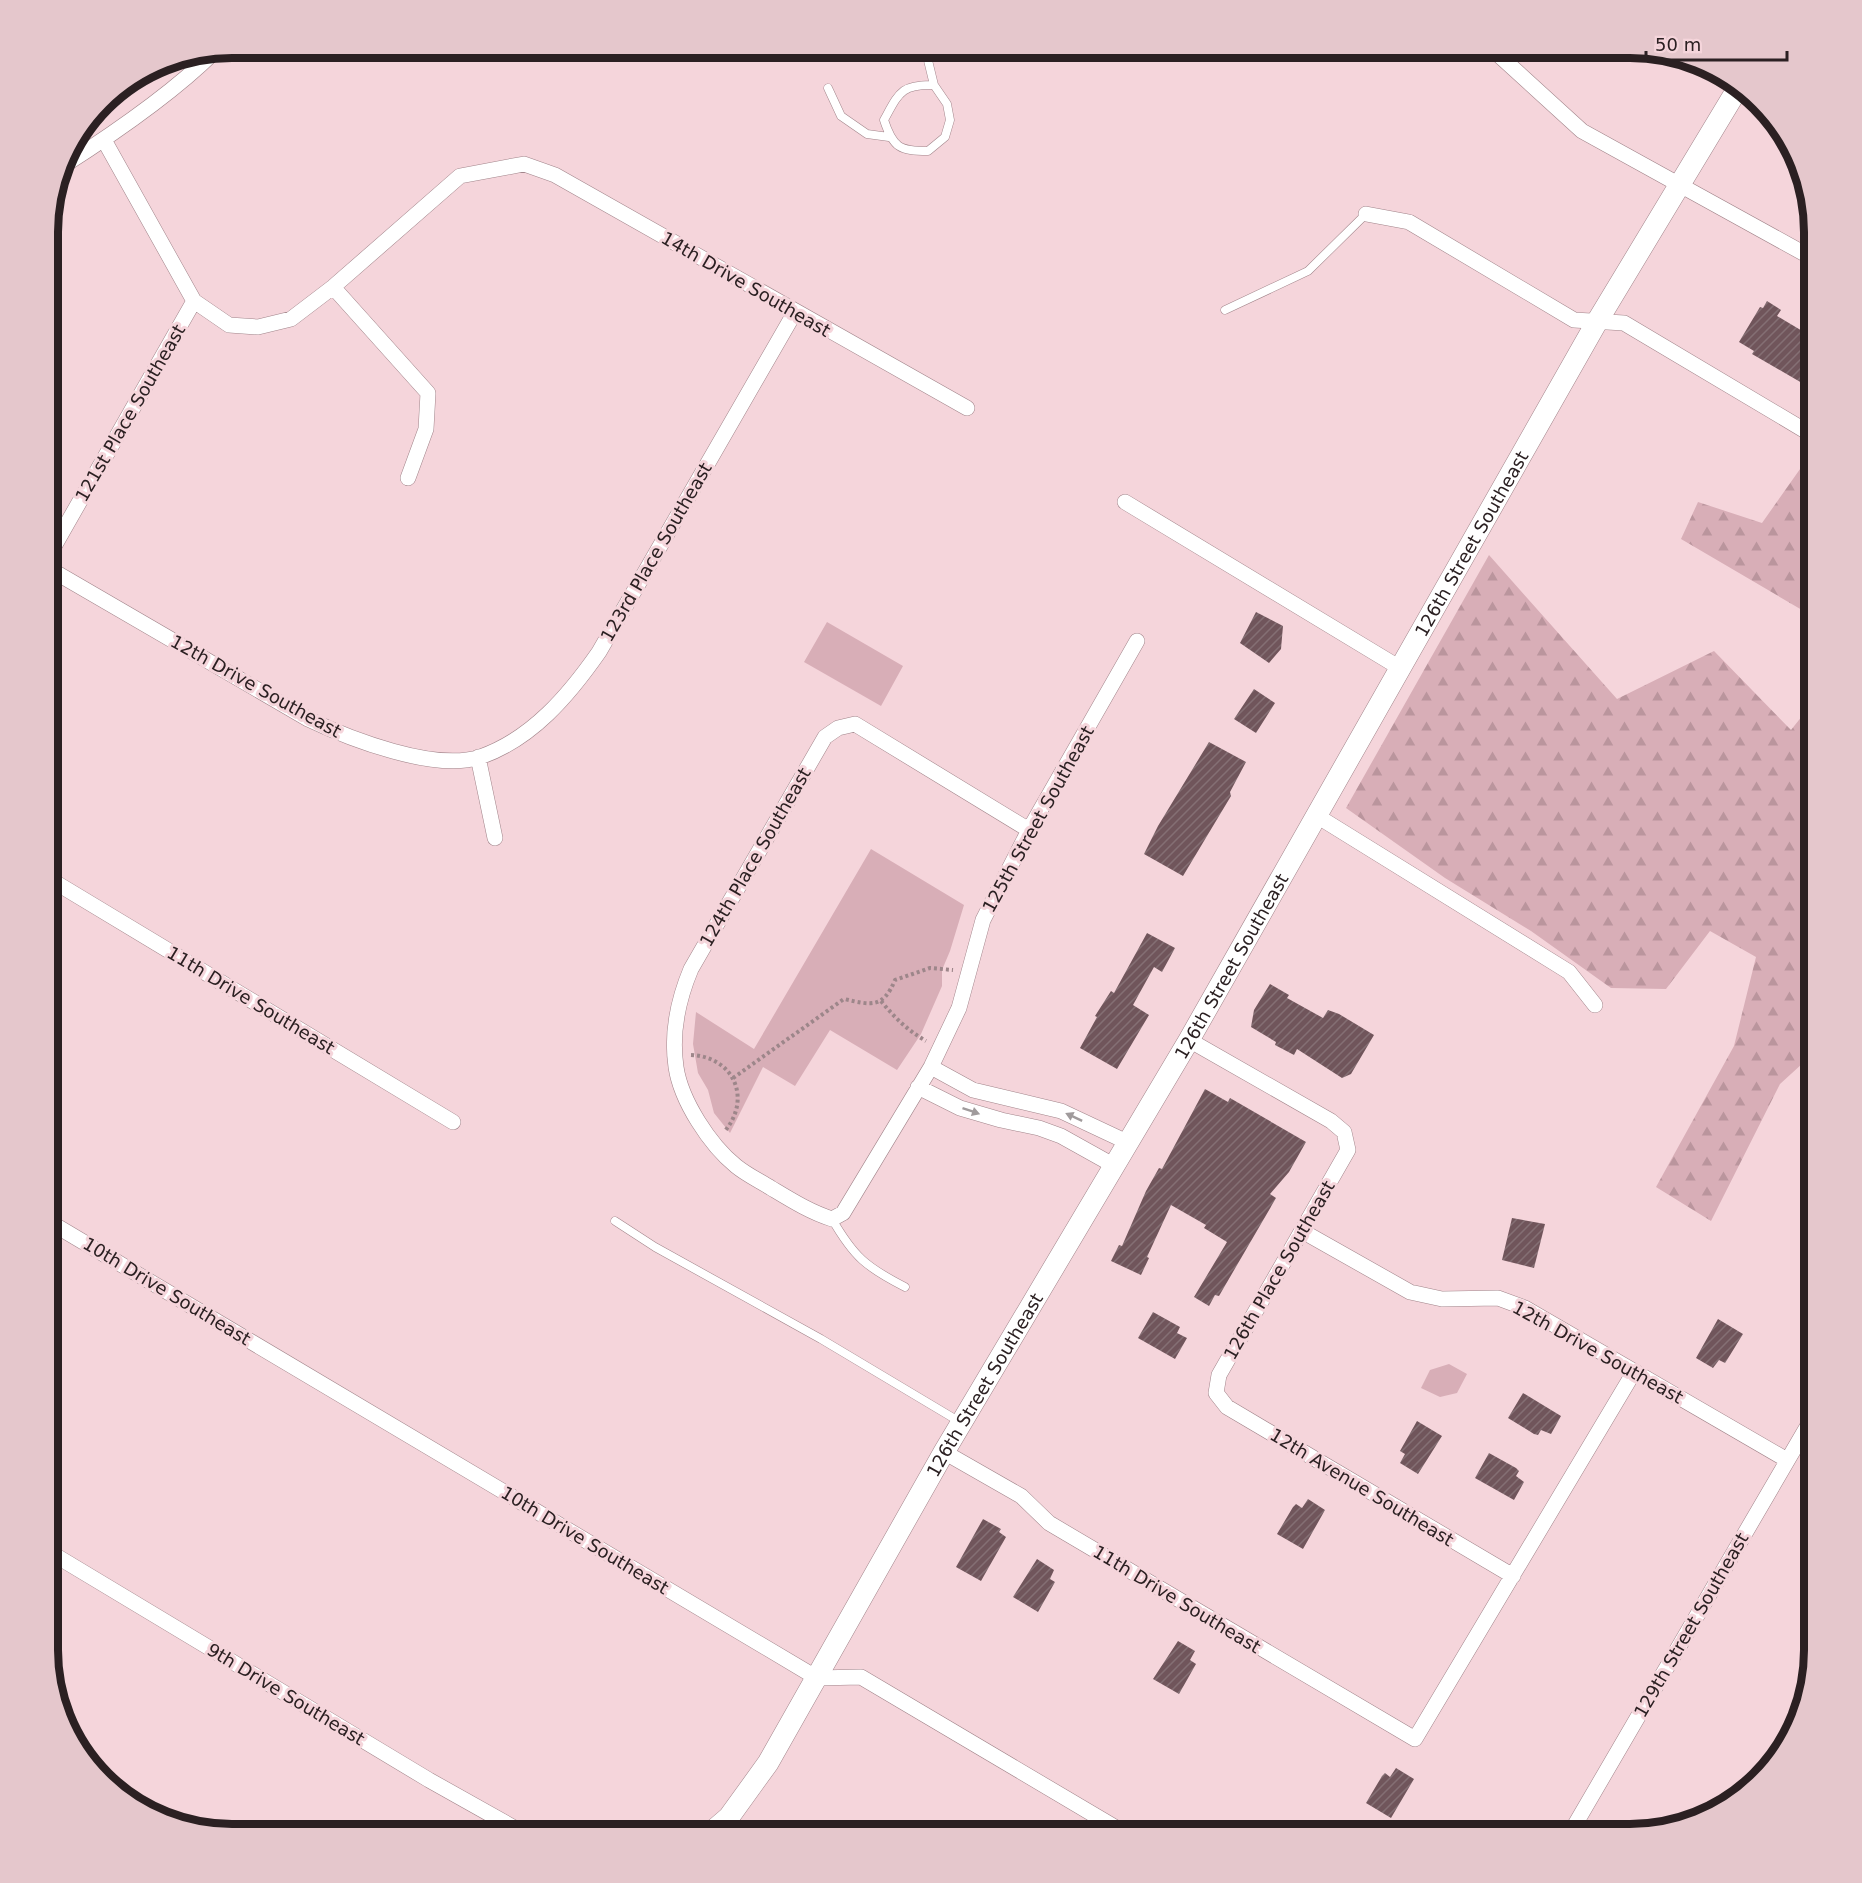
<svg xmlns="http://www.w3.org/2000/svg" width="1862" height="1883" font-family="'DejaVu Sans',sans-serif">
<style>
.green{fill:#d8aeb7}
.forest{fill:url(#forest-firs)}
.building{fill:url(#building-hatch)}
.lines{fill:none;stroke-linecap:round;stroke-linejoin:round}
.lane-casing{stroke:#a1848a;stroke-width:9}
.street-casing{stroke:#a1848a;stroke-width:16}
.secondary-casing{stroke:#a1848a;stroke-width:22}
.path{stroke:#9d868a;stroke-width:4;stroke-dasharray:3 3;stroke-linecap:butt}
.lane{stroke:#fff;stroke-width:8}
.street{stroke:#fff;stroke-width:15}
.secondary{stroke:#fff;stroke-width:21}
.oneway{fill:#a09b9c}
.labels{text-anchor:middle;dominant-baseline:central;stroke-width:6;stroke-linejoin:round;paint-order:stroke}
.street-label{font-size:18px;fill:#2b2022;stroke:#f5d5db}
.rim{fill:none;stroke:#2b2022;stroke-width:8}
</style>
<defs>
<pattern id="forest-firs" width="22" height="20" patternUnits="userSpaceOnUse" patternTransform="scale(1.5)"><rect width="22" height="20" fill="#d8aeb7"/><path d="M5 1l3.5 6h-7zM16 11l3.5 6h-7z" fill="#ba959d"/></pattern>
<pattern id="building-hatch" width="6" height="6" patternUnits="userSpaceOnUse" patternTransform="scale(1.5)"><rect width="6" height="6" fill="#70555b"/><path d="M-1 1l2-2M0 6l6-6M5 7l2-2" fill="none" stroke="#846f74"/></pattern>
</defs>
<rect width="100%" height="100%" fill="#f5d5db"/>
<path class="green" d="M827,622L903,666L881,706L804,662Z
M871,849L964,905L950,951L942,970V986L921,1034L897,1070L830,1030L795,1086L763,1067L730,1133L714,1113L708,1090L698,1073L693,1044L696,1012L754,1049Z
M1449,1364L1467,1374L1457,1393L1440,1397L1421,1388L1430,1370Z"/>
<path class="forest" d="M1805,462L1814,467V617L1681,539L1698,502L1762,523Z
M1489,555L1617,699L1714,651L1791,730L1814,701V1053L1780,1084L1711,1221L1656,1187L1734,1046L1756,957L1710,931L1666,989L1611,988L1531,931L1445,878L1346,808Z"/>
<path class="building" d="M1767,301L1781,310L1777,316L1814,338V390L1752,354L1754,351L1739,342L1760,307L1763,308Z
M1256,612L1283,626L1281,649L1269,663L1240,643Z
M1254,689L1275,703L1256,733L1234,719Z
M1209,742L1246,762L1230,792L1231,796L1183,876L1144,854L1158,826Z
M1147,933L1175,948L1162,972L1154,967L1133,1005L1149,1015L1117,1069L1080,1048L1097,1017L1095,1016L1111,991L1114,993Z
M1270,984L1289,995L1287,998L1323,1018L1328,1010L1339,1014L1374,1035L1351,1074L1342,1078L1297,1049L1294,1055L1275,1045L1276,1042L1251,1027L1254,1010Z
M1205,1089L1228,1102L1230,1098L1306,1142L1289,1172L1270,1194L1276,1198L1219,1296L1215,1295L1209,1306L1194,1297L1227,1242L1204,1228L1206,1225L1171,1205L1147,1257L1149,1258L1141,1275L1111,1261L1119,1245L1122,1246L1146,1191L1159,1168L1162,1169Z
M1512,1218L1545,1224L1534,1268L1502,1260Z
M1153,1312L1180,1327L1177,1333L1187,1338L1175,1359L1138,1338Z
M1718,1319L1743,1334L1727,1360L1725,1363L1719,1360L1713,1368L1696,1358Z
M1523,1393L1561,1416L1551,1434L1541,1430L1538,1435L1534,1434L1508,1418Z
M1417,1421L1442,1436L1418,1474L1400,1463L1405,1454L1400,1451Z
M1489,1453L1516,1468L1519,1471L1516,1476L1524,1482L1514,1500L1475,1478Z
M1308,1499L1325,1510L1303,1549L1277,1534L1293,1507L1296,1504L1302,1508Z
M983,1519L1001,1529L999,1532L1006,1537L981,1581L956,1567Z
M1037,1559L1054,1570L1050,1579L1055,1582L1038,1612L1013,1597Z
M1178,1641L1195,1651L1190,1660L1196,1664L1179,1694L1153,1679Z
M1396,1768L1414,1779L1391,1818L1366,1803L1382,1776L1385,1773L1390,1777Z"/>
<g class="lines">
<g class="lane-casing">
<path id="lane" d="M925,48L934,85L947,104L950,120L945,137L928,151C900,151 893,148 884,120C899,93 901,84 934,85
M828,88L841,116L867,134L889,137
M1225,310L1308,271L1366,214
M832,1219C854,1257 866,1267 905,1287
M615,1221L655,1247L821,1339L960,1422"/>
</g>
<g class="street-casing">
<path id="street" d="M1491,48L1582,131L1814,259
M104,140L194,301L229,325L258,327L291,319L333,287L460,176L524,164L555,175L967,408
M63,166C113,134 172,94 214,52
M1366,214L1409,222L1574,320L1624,323L1814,436
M333,287L428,393L426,429L408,478
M1125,502L1400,668
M48,557L194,301
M48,568L308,719C350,739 435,772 480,757C532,739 569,695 599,652L795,312
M478,757L495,838
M1317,816L1569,972L1595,1005
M1029,830L855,724L838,728L825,737L691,969C678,1000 671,1033 676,1067C681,1101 710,1145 736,1166C747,1175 760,1181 771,1188C791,1200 810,1212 832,1219L843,1213L931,1067L959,1008L983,920L1029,830L1137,641
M48,878L453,1122
M1189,1040L1331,1121L1344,1132L1348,1150L1219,1375L1216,1393L1227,1407L1513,1576
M931,1067L973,1090L1061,1111L1127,1142
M918,1087L960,1108L1001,1120L1039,1128L1061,1136L1113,1165
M48,1221L817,1678L861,1677L1128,1835
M1302,1231L1410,1292L1442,1299L1498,1298L1525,1308L1787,1460
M944,1452L1021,1496L1049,1523L1415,1739L1634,1372
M48,1551L429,1780L527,1835
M1569,1835L1814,1415"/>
</g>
<g class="secondary-casing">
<g id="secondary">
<path id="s1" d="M708,1835L729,1817L768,1763L944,1452L1189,1040L1598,320L1738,88"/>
</g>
</g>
<path class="path" d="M881,1001C894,1017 907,1030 926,1041
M691,1055C735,1057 752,1100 724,1132
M733,1078L844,999C871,1005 883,1009 895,980L930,968L953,970"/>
<use href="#lane" class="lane"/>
<use href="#street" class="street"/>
<use href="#secondary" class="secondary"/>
</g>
<defs><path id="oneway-solid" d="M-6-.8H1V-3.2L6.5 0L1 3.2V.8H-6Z" transform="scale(1.5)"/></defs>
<g class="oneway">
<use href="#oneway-solid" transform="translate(971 1111) rotate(19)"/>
<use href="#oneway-solid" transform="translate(1074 1117) rotate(-155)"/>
</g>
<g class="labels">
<g class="street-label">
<text transform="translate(746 284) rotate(30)">14th Drive Southeast</text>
<text transform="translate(130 413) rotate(-60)">121st Place Southeast</text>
<text stroke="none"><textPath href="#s1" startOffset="1502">126th Street Southeast</textPath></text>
<text transform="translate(656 552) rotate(-60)">123rd Place Southeast</text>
<text transform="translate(256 686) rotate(29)">12th Drive Southeast</text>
<text transform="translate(1038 819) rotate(-61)">125th Street Southeast</text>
<text transform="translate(755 857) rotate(-60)">124th Place Southeast</text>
<text stroke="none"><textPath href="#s1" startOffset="1016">126th Street Southeast</textPath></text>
<text transform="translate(251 1000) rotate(31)">11th Drive Southeast</text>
<text transform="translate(1279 1270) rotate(-60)">126th Place Southeast</text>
<text transform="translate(167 1291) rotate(31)">10th Drive Southeast</text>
<text transform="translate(1598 1352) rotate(29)">12th Drive Southeast</text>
<text stroke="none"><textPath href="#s1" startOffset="530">126th Street Southeast</textPath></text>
<text transform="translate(1362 1487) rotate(31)">12th Avenue Southeast</text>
<text transform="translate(585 1540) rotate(31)">10th Drive Southeast</text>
<text transform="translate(1177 1599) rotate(31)">11th Drive Southeast</text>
<text transform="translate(1691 1625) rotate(-60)">129th Street Southeast</text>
<text transform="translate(286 1694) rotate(31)">9th Drive Southeast</text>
</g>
</g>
<path d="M0 0H1862V1883H0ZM232 58H1630A174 174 0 0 1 1804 232V1650A174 174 0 0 1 1630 1824H232A174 174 0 0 1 58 1650V232A174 174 0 0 1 232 58Z" fill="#e5c7cc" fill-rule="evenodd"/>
<path class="rim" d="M232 58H1630A174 174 0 0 1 1804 232V1650A174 174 0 0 1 1630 1824H232A174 174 0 0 1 58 1650V232A174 174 0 0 1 232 58Z"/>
<path d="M1646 51v9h141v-9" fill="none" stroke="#2b2022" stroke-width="3"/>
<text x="1655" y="51" font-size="18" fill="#2b2022" stroke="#f5d5db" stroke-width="4.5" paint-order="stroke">50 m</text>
</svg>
